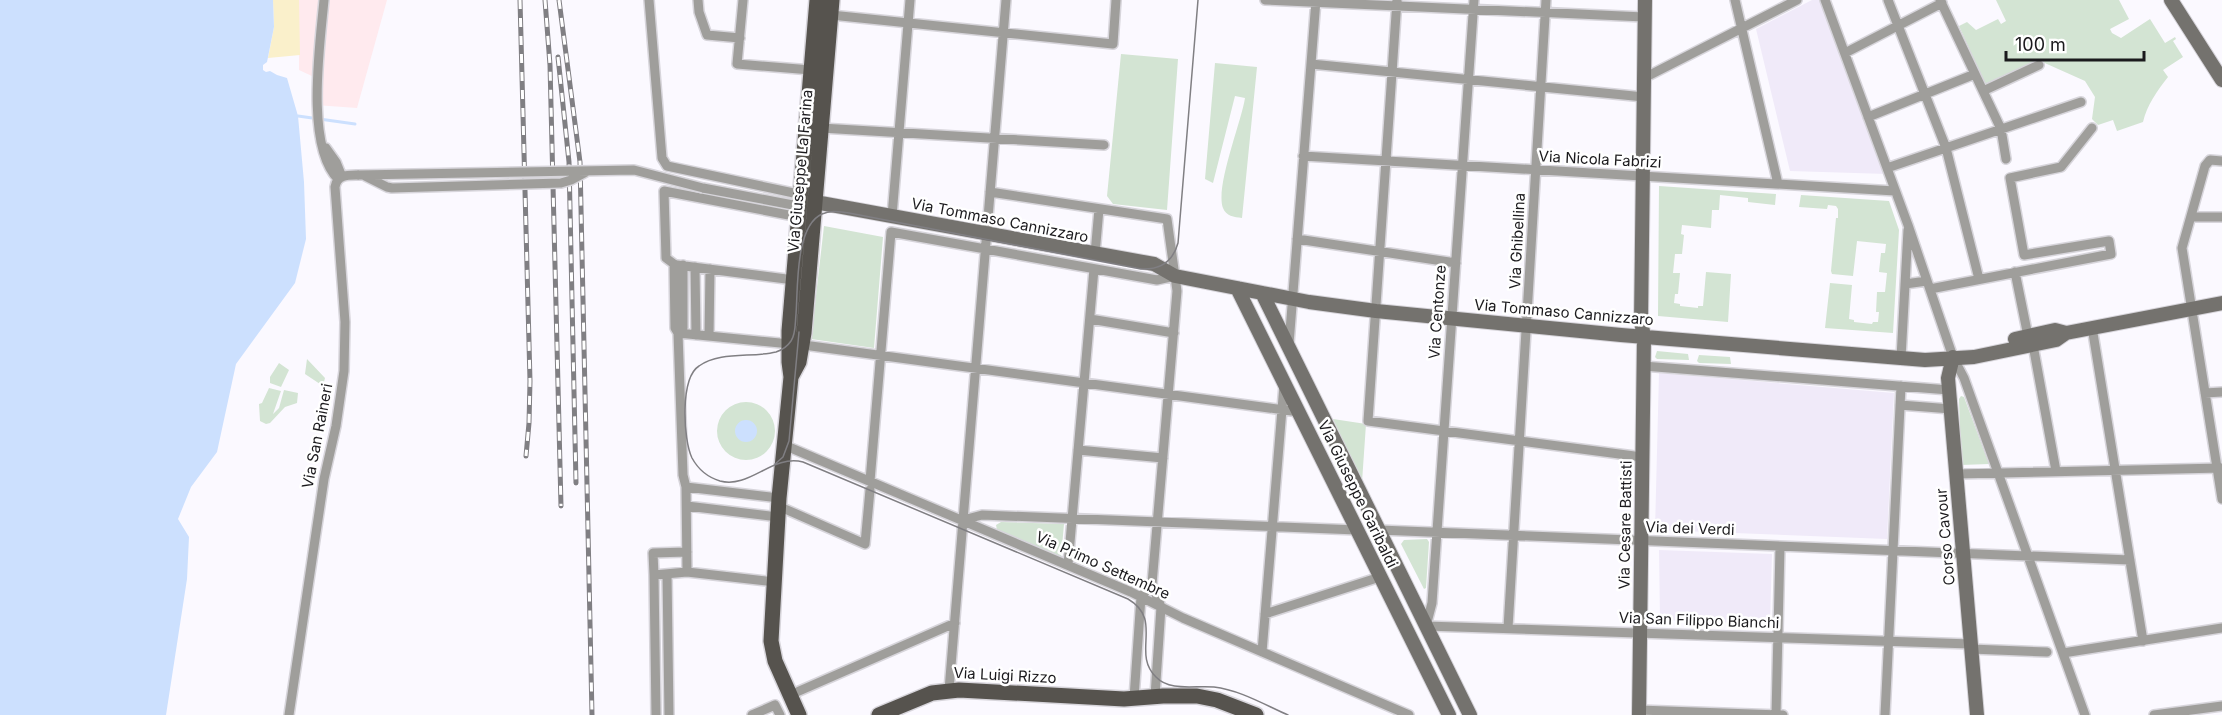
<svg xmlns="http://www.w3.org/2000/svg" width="2222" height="715" font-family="Inter,sans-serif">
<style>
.industrial{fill:#ffeaee}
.built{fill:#f0eaf9}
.green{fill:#d3e4d3}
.sand{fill:#faf0cb}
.water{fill:#cce0fe}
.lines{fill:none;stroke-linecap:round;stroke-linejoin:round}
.stream{stroke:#cce0fe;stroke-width:3}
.street-casing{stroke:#d7d5db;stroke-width:12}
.secondary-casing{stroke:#d7d5db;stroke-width:16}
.primary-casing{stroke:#d7d5db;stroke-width:18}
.street{stroke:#9f9e9b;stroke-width:9}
.secondary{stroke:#74726e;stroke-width:14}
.primary{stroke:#56534e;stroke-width:15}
.tram{stroke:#807f83;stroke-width:1.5}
.rail-casing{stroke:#807f83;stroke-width:5}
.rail{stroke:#fff;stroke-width:3;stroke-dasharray:9;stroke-linecap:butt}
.street-bridge-casing{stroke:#d7d5db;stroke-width:12;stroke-linecap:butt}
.street-bridge{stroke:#9f9e9b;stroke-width:9}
.labels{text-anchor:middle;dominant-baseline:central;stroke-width:5;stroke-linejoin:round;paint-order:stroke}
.street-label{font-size:15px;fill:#1b1a1d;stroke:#fff}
</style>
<rect width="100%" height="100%" fill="#fbf9ff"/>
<path class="industrial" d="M299,0H387L357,108L315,105L314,77L299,70Z"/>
<path class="built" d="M1812,0H1821L1887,174L1790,171L1756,29Z
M1659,373L1894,393L1887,539L1655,530Z
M1659,550L1772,554L1770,624L1660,620Z"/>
<path class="green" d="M1996,0H2119L2129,19L2110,29L2112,33L2121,38L2150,19L2165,43L2175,37L2176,39L2173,41L2183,57L2163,70L2168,77C2157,91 2147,105 2143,122L2117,131L2113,120L2098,125L2092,119L2095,97L2085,81L2038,60L1985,84L1959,26L1967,22L1976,30L1998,19L2001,24L2006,21Z
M1121,54L1178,59L1167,210L1113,204L1107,196Z
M1215,63L1257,67L1242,218C1234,217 1226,216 1223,208C1215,187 1241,123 1245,98L1235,96L1213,183L1205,179Z
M1659,186L1776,194L1775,205L1748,202V198L1720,195L1719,210H1712L1711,228L1682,225L1681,234L1684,235L1682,254H1675L1673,273H1680L1678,294H1675L1674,303L1680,304V306L1698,308V306H1703L1706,272L1731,274L1728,322L1658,316Z
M1801,195L1889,201L1899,230L1893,333L1825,328L1830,283L1852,285L1849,319L1854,320V322L1872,324L1873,322H1878L1879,312H1876L1877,292H1885L1887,273L1879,272L1881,253H1885L1886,244L1857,241L1853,276L1832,274L1831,271L1836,218H1838V209L1836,206L1828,205L1827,209L1799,207Z
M824,226L883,237L874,348L811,339Z
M1657,351L1688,354L1689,360L1657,359L1655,357Z
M1699,355L1730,357L1731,364L1699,363L1697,361Z
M307,359L325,378L323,386L305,374Z
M279,363L289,370L281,387L270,383V377Z
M269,388L281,391L273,414L279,408L284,390L298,393L297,403L285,407L270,423L266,424L260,421L259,404L262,403Z
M1961,396L1964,397L1989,464L1961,465L1959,399Z
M717 431a29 29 0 1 1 58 0a29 29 0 1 1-58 0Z
M1333,419L1366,424L1362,482Z
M1001,522L1064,524L1061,558L997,530L996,525Z
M1427,539L1429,542L1426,588L1424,589L1401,544L1404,540Z"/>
<path class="sand" d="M273,0H299L300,55L268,58L274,27Z"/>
<path class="water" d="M0,0H273L274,27L267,62L263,65V70L266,72L270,71L277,75L287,78L298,116L304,182L306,239L295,283L236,364L217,452L191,487L178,519L189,537L187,579L166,715H0Z
M735 431a11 11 0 1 1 22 0a11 11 0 1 1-22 0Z"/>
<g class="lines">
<path class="stream" d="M298,116L355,124"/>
<g class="street-casing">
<path id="street" d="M324,0C320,44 305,146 338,179
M649,0L662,158L667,166L803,195
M698,0L699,12L707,35L740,38
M743,0L737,64L811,70
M1265,0L1644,17
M1397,0L1368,421L1642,457
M1474,0L1432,603L1426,626L1971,644
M1735,0L1778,184
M1825,0L1908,225L1953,357L1964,378L2085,715
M1888,0L1946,148L1979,279
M1940,0L2001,129L2006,159
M831,15L1113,44L1116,0
M1845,53L1942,3
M1311,64L1644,97
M1644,78L1797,0
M1983,91L2039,65
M1868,117L1975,74
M821,128L1104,145
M326,148L336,162L342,177
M1303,156L1895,191
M2222,161L2210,160L2205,166L2182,248L2222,499
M1887,168L2081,102
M703,188L793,205H804
M990,192L1167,219L1177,291L1152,584L1161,607L1155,696
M892,216L910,0
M2191,217H2222
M1297,239L1456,263
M1095,254L1099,209
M674,264L666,258L664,191L799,217
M674,264L675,328L678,333
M677,265L794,280
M683,265V328L678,333L683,475L686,487L687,572
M695,267L696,335
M2015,272L2028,336
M1905,284L1927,281
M1930,289L2111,254L2109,241L2024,255L2010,178L2061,167L2092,128
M1090,319L1174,333
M2092,327L2143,641
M678,333L811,346L1299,412
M709,336L710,269
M1289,344L1316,0
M2033,345L2056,471
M1901,358L1908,230
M1643,366L1949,390
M2205,393L2222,392
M1900,405L1951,409
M784,445L1131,592L1183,618L1409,715
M1078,450L1163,458
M1956,474L2221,468
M870,481L891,232L1157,280L1175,276
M686,487L779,498
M687,506L778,517
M778,506L865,544L870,490
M963,520L982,515L1357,530
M1379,530L2130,560
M1068,565L1094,269
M667,574L669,715
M654,575L653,553L687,552
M1265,614L1380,577
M1508,628L1546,0
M1971,649L2047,652
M1262,652L1284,385
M2063,653L2222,628
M949,690L1006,0
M790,695L955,623
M1134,698L1141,597L1152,584
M1639,710L1783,715
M289,715L324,479L336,426L344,371L345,322L335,187C337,174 348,175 359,175
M656,715L654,575L687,572L775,582
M752,715L775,705L780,715
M1776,715L1780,547
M1885,715L1901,386
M2154,715L2222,706"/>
</g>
<g class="secondary-casing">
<path id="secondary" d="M2171,0L2222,80
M815,202L1154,264L1175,276L1309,302L1376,311L1621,335L1925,360L1974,357L2056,340L2066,333L2222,303
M1237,288L1449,715
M1262,293L1470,715
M2015,339L2055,330L2066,333
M1953,357L1948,378L1977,715
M1639,715L1644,336L1641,322L1645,0"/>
</g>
<g class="primary-casing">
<path id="primary" d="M791,377L799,362L804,333L832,0
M799,715L775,661L771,641L779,498L791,377L789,362V331L817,0
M879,715L932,693L959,690L1124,699L1163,696H1197L1217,700L1256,715"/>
</g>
<use href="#street" class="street"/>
<use href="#secondary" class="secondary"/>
<use href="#primary" class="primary"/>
<path class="tram" d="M1198,0L1178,243C1173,261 1160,270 1141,269L849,213C840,212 831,210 822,214C795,226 798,288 796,314C795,323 796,334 791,341C787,347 782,350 776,352C752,358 720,351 699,366C680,378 683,439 692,458C698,469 707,477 720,481C750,489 772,454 803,462L1128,599C1164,620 1131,653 1156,677C1170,692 1196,685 1214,687C1240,690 1265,705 1288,715
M775,464L783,457L789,441L799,332"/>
<g class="rail-casing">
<path id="rail" d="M520,0L530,381L529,423L526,456
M545,0L550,65L561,506
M559,0L580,162L592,715
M558,57L569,162L576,483"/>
</g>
<use href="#rail" class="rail"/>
<g class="street-bridge-casing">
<path id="street-bridge" d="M359,175L634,170L703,188
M365,176L387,187L392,188L561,183L571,180L586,172"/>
</g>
<use href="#street-bridge" class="street-bridge"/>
</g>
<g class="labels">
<g class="street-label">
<text transform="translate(1600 159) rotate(3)">Via Nicola Fabrizi</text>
<text transform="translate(800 171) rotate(-85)">Via Giuseppe La Farina</text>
<text transform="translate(1000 220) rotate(11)">Via Tommaso Cannizzaro</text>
<text transform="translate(1517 241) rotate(-87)">Via Ghibellina</text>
<text transform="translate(1437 312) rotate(-86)">Via Centonze</text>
<text transform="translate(1564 312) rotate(5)">Via Tommaso Cannizzaro</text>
<text transform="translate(317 436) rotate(-79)">Via San Raineri</text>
<text transform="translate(1358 494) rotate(64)">Via Giuseppe Garibaldi</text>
<text transform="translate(1625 525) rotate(-89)">Via Cesare Battisti</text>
<text transform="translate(1690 528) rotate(2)">Via dei Verdi</text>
<text transform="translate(1945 537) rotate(-95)">Corso Cavour</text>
<text transform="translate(1103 565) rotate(24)">Via Primo Settembre</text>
<text transform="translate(1699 620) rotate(2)">Via San Filippo Bianchi</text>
<text transform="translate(1005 675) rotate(3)">Via Luigi Rizzo</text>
</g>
</g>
<path d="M2006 51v9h138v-9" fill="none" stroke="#1b1a1d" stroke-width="3"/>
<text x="2015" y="51" font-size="18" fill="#1b1a1d" stroke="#ffffff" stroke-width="4.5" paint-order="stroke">100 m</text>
</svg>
